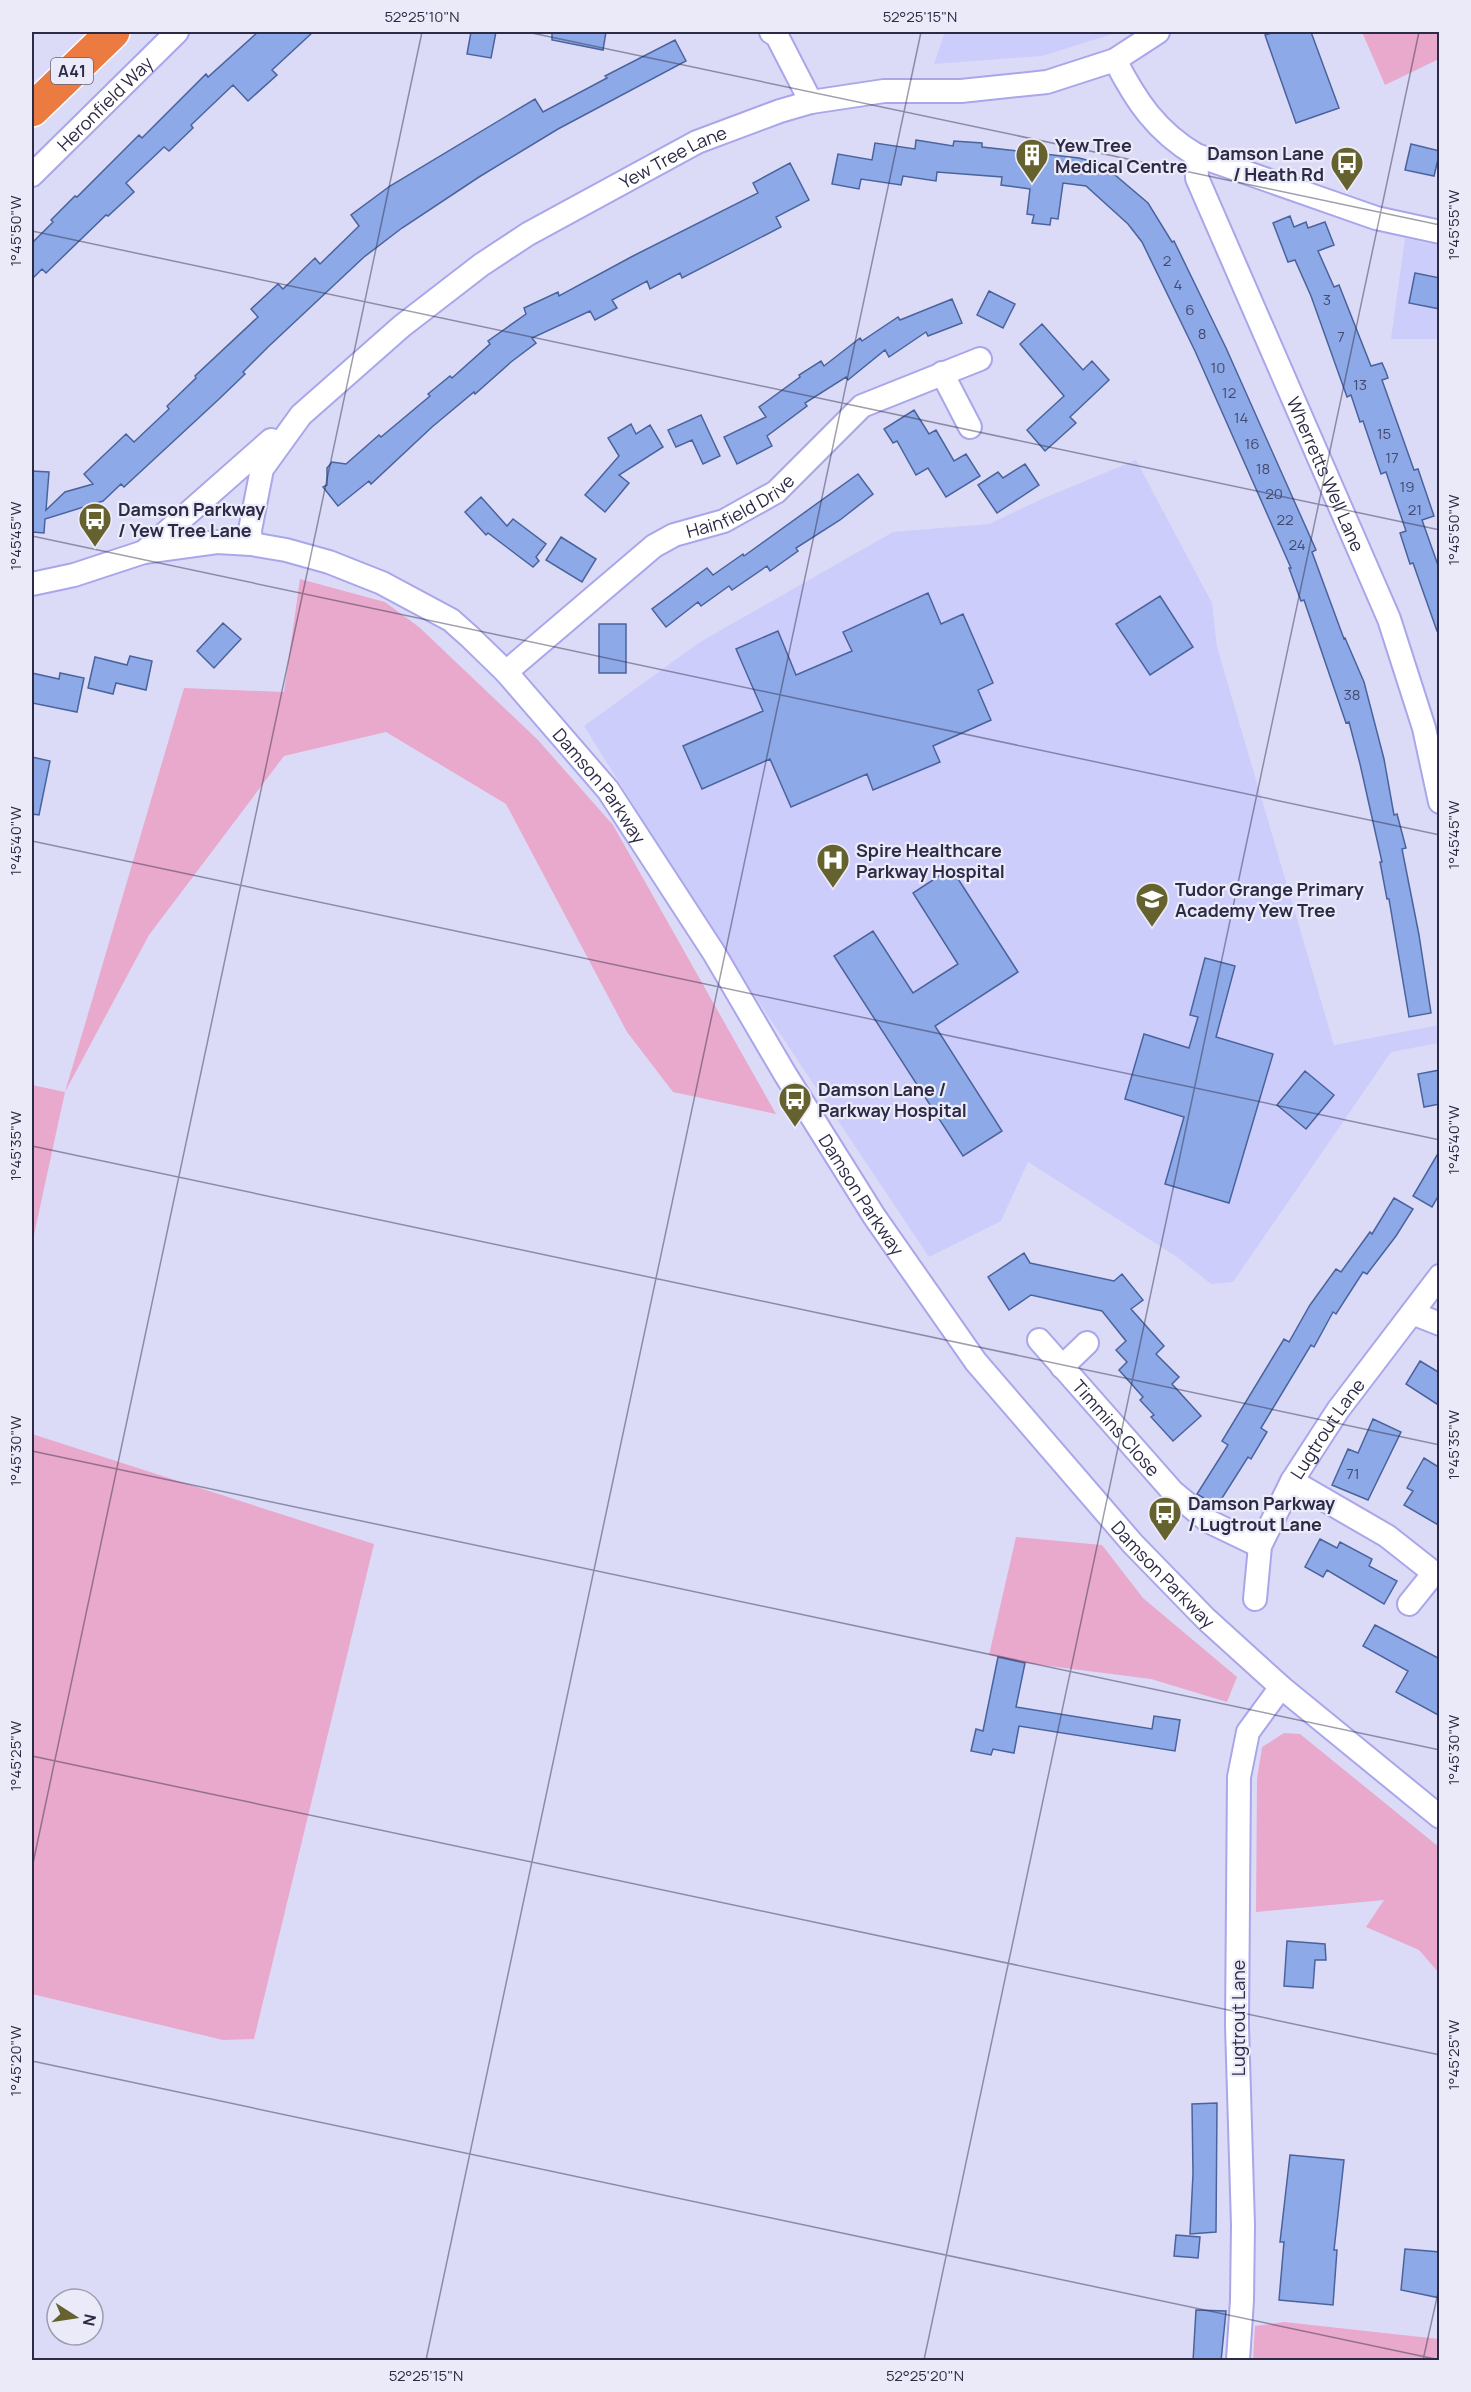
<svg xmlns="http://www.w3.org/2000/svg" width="1471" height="2392" font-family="Manrope,sans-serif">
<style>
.built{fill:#cdcdfb}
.green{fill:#e9a9cc}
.building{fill:#8da9e8;stroke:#4b639d;stroke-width:1.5}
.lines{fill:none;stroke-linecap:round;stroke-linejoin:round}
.minor-casing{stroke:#a9a6ea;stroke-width:26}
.highway-casing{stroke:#fff;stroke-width:36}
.minor{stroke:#fff;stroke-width:22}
.highway{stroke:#ec7b42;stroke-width:33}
.ticks{fill:none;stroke:#2c2a45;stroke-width:1.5;stroke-opacity:0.45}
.labels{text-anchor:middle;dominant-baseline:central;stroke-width:4.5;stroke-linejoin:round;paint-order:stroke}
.number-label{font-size:15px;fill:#444a6e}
.shield{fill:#eaeaf8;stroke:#65647b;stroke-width:1.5}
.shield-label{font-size:16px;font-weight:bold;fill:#2c2a45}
.street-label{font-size:18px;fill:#2c2a45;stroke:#eaeaf8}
.poi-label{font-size:18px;font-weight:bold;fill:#2c2a45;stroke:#eaeaf8;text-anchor:start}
.neatline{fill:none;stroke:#2c2a45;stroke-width:2}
.ticks-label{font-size:15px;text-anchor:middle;fill:#2c2a45}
</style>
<rect width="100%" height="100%" fill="#dbdbf8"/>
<path class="built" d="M945,32H1119L1042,56L934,64Z
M1405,238L1439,246V339H1391Z
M1136,460L1212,603L1217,647L1334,1045L1439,1025V1043L1391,1052L1233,1282L1211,1284L1177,1257L1028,1162L1001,1221L929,1257L722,947L584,726L700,642L893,532L989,524L1044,498Z"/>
<path class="green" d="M1362,32H1439V59L1385,85Z
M300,579L385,602L419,627L538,740L613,825L776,1114L673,1092L627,1032L506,804L386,732L284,756L149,935L65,1092L32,1244V1085L65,1092L184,688L284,692Z
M32,1434L374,1544L254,2039L223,2040L32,1994Z
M1016,1537L1102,1545L1143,1598L1237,1677L1227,1702L1151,1679L1025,1663L989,1655Z
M1284,1733L1300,1734L1439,1847V1973L1419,1950L1366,1927L1384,1900L1256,1912L1257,1779L1262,1747Z
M1284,2322L1439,2339V2360H1253L1255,2326Z"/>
<path class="building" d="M258,32H313L272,70L277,75L248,101L233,85L191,125L193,128L169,151L164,147L126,183L134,192L108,216L106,215L46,273L42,269L32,279V243L53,222L51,220L75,196L77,197L139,135L142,138L206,74L208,77Z
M471,32H496L491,58L467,54Z
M552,32H606L603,50L552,40Z
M1275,32H1311L1339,108L1296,123L1265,35Z
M675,40L686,61L558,129L479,177L402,228L364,257L268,347L243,372L245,374L218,400L124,487L121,484L103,501L45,519L44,533L32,532V471L49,472L46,510L65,492L93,484L84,474L126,434L134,442L169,409L167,406L196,378L195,376L258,317L251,309L278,284L283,289L315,258L320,264L359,226L351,215L390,186L535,99L543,112L607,78L605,76Z
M916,140L953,146L954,141L982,143V147L1079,158L1102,164L1148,203L1172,242L1174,241L1226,348L1316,550L1312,552L1344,639L1345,638L1364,682L1384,759L1394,815L1397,814L1406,848L1402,849L1419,935L1431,1013L1409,1017L1389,899H1387L1380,862H1382L1360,764L1349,722L1346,723L1304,600L1301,601L1289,568H1291L1195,351L1142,242L1128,224L1086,186L1063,183L1058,219L1051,218L1050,225L1032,223L1034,215L1027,214L1030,189L1001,185L1002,177L937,172L936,181L903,176L901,185L861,179L859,189L832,184L838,154L872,160L875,143L915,149Z
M1411,144L1440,151L1434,176L1405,170Z
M790,163L809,200L776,217L781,227L682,278L680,273L650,289L647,281L612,300L617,308L595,320L590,311L532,338L536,343L511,362L475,394L474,392L432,427L371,484L369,481L338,506L323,487L327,485V468L332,462L346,464L379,435L381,437L430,396L428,394L450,376L452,378L490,344L488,341L526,314L524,308L558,292L559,296L633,256L758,193L753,183Z
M1290,216L1294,227L1306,222L1308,228L1325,222L1334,245L1318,251L1334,287L1339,285L1371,366L1382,363L1386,372L1388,378L1382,380L1414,470L1418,469L1434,516L1422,520L1440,571V631H1437L1413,563L1410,564L1400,533L1406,531L1386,472L1381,474L1363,421L1360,422L1351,395L1347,397L1311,296L1295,260L1288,262L1273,223Z
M1415,273L1440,278V309L1409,303Z
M989,291L1015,304L1003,328L977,315Z
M952,299L962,323L928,336L926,332L889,357L885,350L848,380L846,377L805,403L807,406L767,436L772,446L737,464L724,437L766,417L759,407L800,377L799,375L821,361L824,366L860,338L862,341L898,317L900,320Z
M1042,324L1083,370L1092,361L1109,380L1070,417L1076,423L1045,451L1027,430L1064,396L1020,344Z
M914,410L929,434L936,430L954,461L966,454L980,476L946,497L928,468L916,475L897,441L893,443L884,429Z
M701,415L720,456L703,464L692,440L676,447L668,430Z
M631,424L636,434L650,425L663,447L619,475L629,483L605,512L585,495L619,456L608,438Z
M1025,464L1039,485L997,513L978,485L998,472L1003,478Z
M858,474L873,494L840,520L796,548L798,551L770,571L767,566L732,590L729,586L701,606L698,602L666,627L652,609L707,568L713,575L743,554L744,556Z
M481,497L507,526L513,519L546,544L536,557L539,561L533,567L488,533L486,535L465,512Z
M561,537L596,559L582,582L546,560Z
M928,593L941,624L963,614L993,683L978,690L991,720L933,746L940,762L873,790L867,774L791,807L770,759L702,789L683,746L763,711L736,649L778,631L796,675L852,651L843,632Z
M1160,596L1193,647L1150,675L1116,624Z
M223,623L241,639L214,668L197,651Z
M599,624H626V673H599Z
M130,656L152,661L146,690L116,683L113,694L88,688L95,657L127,665Z
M32,673L59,679L60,673L84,678L77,712L32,703Z
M32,757L50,761L39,815L32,814Z
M951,868L1018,972L935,1026L1002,1131L963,1156L834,956L873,931L913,993L958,964L913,893Z
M1205,958L1235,966L1216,1037L1273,1054L1229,1203L1165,1184L1184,1117L1125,1099L1144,1034L1189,1048L1198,1017L1190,1015Z
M1440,1070V1104L1424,1107L1418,1074Z
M1305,1071L1334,1095L1306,1129L1277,1105Z
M1440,1150V1193L1432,1207L1413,1196Z
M1394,1198L1413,1209L1396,1236L1367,1274L1363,1272L1336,1314L1333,1312L1314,1347L1311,1345L1261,1428L1267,1432L1251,1459L1248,1457L1217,1506L1197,1494L1228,1445L1222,1441L1284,1339L1289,1342L1310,1305L1336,1269L1341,1272L1370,1232L1372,1234Z
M1024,1253L1030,1263L1114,1281L1122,1274L1143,1300L1131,1309L1164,1346L1156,1354L1179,1377L1172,1384L1201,1416L1173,1441L1151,1417L1154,1415L1140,1400L1143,1397L1119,1370L1127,1362L1116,1350L1126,1341L1102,1311L1031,1295L1009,1310L988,1277Z
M1420,1361L1440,1373V1406L1406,1384Z
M1373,1419L1401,1432L1368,1500L1332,1485L1348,1449L1358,1453Z
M1424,1458L1440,1468V1526L1404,1505L1413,1491L1407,1488Z
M1320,1539L1337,1548L1340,1542L1372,1559L1369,1566L1397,1581L1384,1604L1327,1570L1323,1577L1305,1567Z
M1375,1625L1440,1659V1716L1396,1692L1408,1671L1363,1646Z
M998,1657L1025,1663L1016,1707L1152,1729L1154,1716L1180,1720L1175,1751L1019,1726L1014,1753L993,1749L991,1755L971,1751L976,1729L983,1731Z
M1287,1941L1325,1944L1326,1960H1315L1313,1988L1284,1986Z
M1217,2103L1216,2232L1190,2234L1193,2174L1192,2104Z
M1290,2155L1344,2160L1334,2250H1337L1333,2305L1279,2300L1284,2242H1280Z
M1176,2235L1200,2237L1198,2258L1174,2256Z
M1405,2249L1440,2252V2298L1401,2290Z
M1196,2310L1226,2311L1221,2361H1193Z"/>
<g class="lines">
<g class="minor-casing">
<g id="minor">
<path d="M771,32L777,36L811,102"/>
<path d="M1115,60C1136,101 1156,131 1196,155L1376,218L1440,232"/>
<path id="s1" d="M1196,155L1197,178L1389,619L1424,728L1440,802"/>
<path id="s2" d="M32,175L177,32"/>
<path d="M942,373L970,427"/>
<path id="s3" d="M251,544L250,530L262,469L301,415L402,326L481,265L528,234L697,142L780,111L811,102L884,91H961L1047,82L1115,60L1158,32"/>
<path d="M144,552L271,440"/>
<path id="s4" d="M32,584L74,575L144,552L217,542L251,544L286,550L329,562L382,583L451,620L470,637L506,672L608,790L714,953L785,1074L874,1216L976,1362L1133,1544L1206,1619L1281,1687L1440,1817"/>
<path id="s5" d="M506,672L654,546L674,535L724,521L776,492L862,406L980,359"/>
<path d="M1412,1313L1440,1324"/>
<path id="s6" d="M1039,1340L1173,1492L1208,1521L1260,1546"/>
<path d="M1062,1367L1087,1343"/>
<path d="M1292,1481L1387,1536L1434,1573L1409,1604"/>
<path id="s7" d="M1255,1599L1260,1546L1292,1481L1338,1410L1440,1276"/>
<path d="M1238,2360L1242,2300L1243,2225L1237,2026L1239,1777L1248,1732L1281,1687"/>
</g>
</g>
<g class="highway-casing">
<path id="highway" d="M32,110L113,32"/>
</g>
<use href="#minor" class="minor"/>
<use href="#highway" class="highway"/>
</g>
<path class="ticks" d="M527,32L1440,225M32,231L1440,530M32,536L1440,835M32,841L1440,1140M32,1146L1440,1445M32,1451L1440,1750M32,1756L1440,2055M32,1868L422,32M32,2061L1440,2360M426,2360L921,32M924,2360L1419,32M1423,2360L1440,2284"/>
<defs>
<g id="building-pin" transform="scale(1.725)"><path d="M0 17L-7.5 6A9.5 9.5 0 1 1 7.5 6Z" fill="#65622f" stroke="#eaeaf8"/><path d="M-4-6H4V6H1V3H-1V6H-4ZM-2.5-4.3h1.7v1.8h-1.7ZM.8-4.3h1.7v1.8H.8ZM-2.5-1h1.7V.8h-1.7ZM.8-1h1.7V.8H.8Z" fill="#fff"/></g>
<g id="bus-pin" transform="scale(1.725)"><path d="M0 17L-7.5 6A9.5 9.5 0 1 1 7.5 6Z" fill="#65622f" stroke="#eaeaf8"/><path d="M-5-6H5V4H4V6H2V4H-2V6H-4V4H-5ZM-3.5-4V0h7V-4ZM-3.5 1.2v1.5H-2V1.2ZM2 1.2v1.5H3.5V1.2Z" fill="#fff"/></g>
<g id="hospital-pin" transform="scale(1.725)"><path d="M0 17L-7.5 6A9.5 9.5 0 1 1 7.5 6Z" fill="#65622f" stroke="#eaeaf8"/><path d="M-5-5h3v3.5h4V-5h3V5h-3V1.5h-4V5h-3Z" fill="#fff"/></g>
<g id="school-pin" transform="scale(1.725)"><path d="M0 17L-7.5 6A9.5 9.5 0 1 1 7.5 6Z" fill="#65622f" stroke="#eaeaf8"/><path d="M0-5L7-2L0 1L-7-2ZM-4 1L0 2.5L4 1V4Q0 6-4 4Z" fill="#fff"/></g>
</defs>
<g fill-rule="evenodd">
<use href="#building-pin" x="1032" y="155"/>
<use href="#bus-pin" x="1347" y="163"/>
<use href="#bus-pin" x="95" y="519"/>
<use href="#hospital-pin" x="833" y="860"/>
<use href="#school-pin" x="1152" y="899"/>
<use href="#bus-pin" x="795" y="1099"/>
<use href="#bus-pin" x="1165" y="1513"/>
</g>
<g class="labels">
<g class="number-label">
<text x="1167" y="260">2</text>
<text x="1178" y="284">4</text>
<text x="1327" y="299">3</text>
<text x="1190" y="309">6</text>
<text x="1202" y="333">8</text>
<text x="1341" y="336">7</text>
<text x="1218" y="367">10</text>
<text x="1360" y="384">13</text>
<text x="1229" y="392">12</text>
<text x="1241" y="417">14</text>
<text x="1384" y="433">15</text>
<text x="1252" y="443">16</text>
<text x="1392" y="457">17</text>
<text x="1263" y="468">18</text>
<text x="1407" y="486">19</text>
<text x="1274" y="493">20</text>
<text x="1415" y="509">21</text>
<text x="1285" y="519">22</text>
<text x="1297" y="544">24</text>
<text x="1352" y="694">38</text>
<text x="1353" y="1473">71</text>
</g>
<rect class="shield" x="51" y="58" width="42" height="26" rx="4.5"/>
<g class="shield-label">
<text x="72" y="71">A41</text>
</g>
<g class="street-label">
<text stroke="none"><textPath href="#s2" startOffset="102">Heronfield Way</textPath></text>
<text stroke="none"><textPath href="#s3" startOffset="598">Yew Tree Lane</textPath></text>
<text stroke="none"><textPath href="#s1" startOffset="346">Wherretts Well Lane</textPath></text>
<text stroke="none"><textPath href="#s5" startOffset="290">Hainfield Drive</textPath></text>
<text stroke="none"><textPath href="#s4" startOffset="663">Damson Parkway</textPath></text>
<text stroke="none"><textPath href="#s4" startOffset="1149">Damson Parkway</textPath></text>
<text stroke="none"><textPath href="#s6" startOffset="117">Timmins Close</textPath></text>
<text stroke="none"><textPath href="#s7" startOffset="189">Lugtrout Lane</textPath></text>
<text stroke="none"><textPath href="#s4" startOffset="1635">Damson Parkway</textPath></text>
<text transform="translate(1238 2018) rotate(-90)">Lugtrout Lane</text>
</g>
<g class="poi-label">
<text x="1055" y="145">Yew Tree<tspan x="1055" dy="21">Medical Centre</tspan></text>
<text x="1324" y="153" text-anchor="end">Damson Lane<tspan x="1324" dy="21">/ Heath Rd</tspan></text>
<text x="118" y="509">Damson Parkway<tspan x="118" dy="21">/ Yew Tree Lane</tspan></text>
<text x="856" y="850">Spire Healthcare<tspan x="856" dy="21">Parkway Hospital</tspan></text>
<text x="1175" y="889">Tudor Grange Primary<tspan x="1175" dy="21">Academy Yew Tree</tspan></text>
<text x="818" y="1089">Damson Lane /<tspan x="818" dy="21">Parkway Hospital</tspan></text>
<text x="1188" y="1503">Damson Parkway<tspan x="1188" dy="21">/ Lugtrout Lane</tspan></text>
</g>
</g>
<rect width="1471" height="2392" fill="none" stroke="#eaeaf8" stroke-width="66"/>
<g transform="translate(75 2317) rotate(102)"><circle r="28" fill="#eaeaf8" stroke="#9e9db0" stroke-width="1.5"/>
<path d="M0-4.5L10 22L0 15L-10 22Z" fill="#65622f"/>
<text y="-9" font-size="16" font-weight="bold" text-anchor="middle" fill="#2c2a45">N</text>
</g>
<rect x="33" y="33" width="1405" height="2326" class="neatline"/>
<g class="ticks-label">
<text x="422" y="22">52°25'10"N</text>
<text x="920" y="22">52°25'15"N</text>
<text transform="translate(1454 225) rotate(-90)" y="5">1°45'55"W</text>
<text transform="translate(16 231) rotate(-90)" y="5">1°45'50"W</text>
<text transform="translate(1454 530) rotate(-90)" y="5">1°45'50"W</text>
<text transform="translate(16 536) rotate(-90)" y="5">1°45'45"W</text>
<text transform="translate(1454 835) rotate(-90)" y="5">1°45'45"W</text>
<text transform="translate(16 841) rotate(-90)" y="5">1°45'40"W</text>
<text transform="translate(1454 1140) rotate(-90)" y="5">1°45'40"W</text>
<text transform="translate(16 1146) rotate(-90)" y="5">1°45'35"W</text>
<text transform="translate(1454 1445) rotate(-90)" y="5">1°45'35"W</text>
<text transform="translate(16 1451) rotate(-90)" y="5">1°45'30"W</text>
<text transform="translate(1454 1750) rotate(-90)" y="5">1°45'30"W</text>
<text transform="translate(16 1756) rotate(-90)" y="5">1°45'25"W</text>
<text transform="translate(1454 2055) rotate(-90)" y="5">1°45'25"W</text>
<text transform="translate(16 2061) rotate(-90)" y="5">1°45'20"W</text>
<text x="426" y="2381">52°25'15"N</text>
<text x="925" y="2381">52°25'20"N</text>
</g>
</svg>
